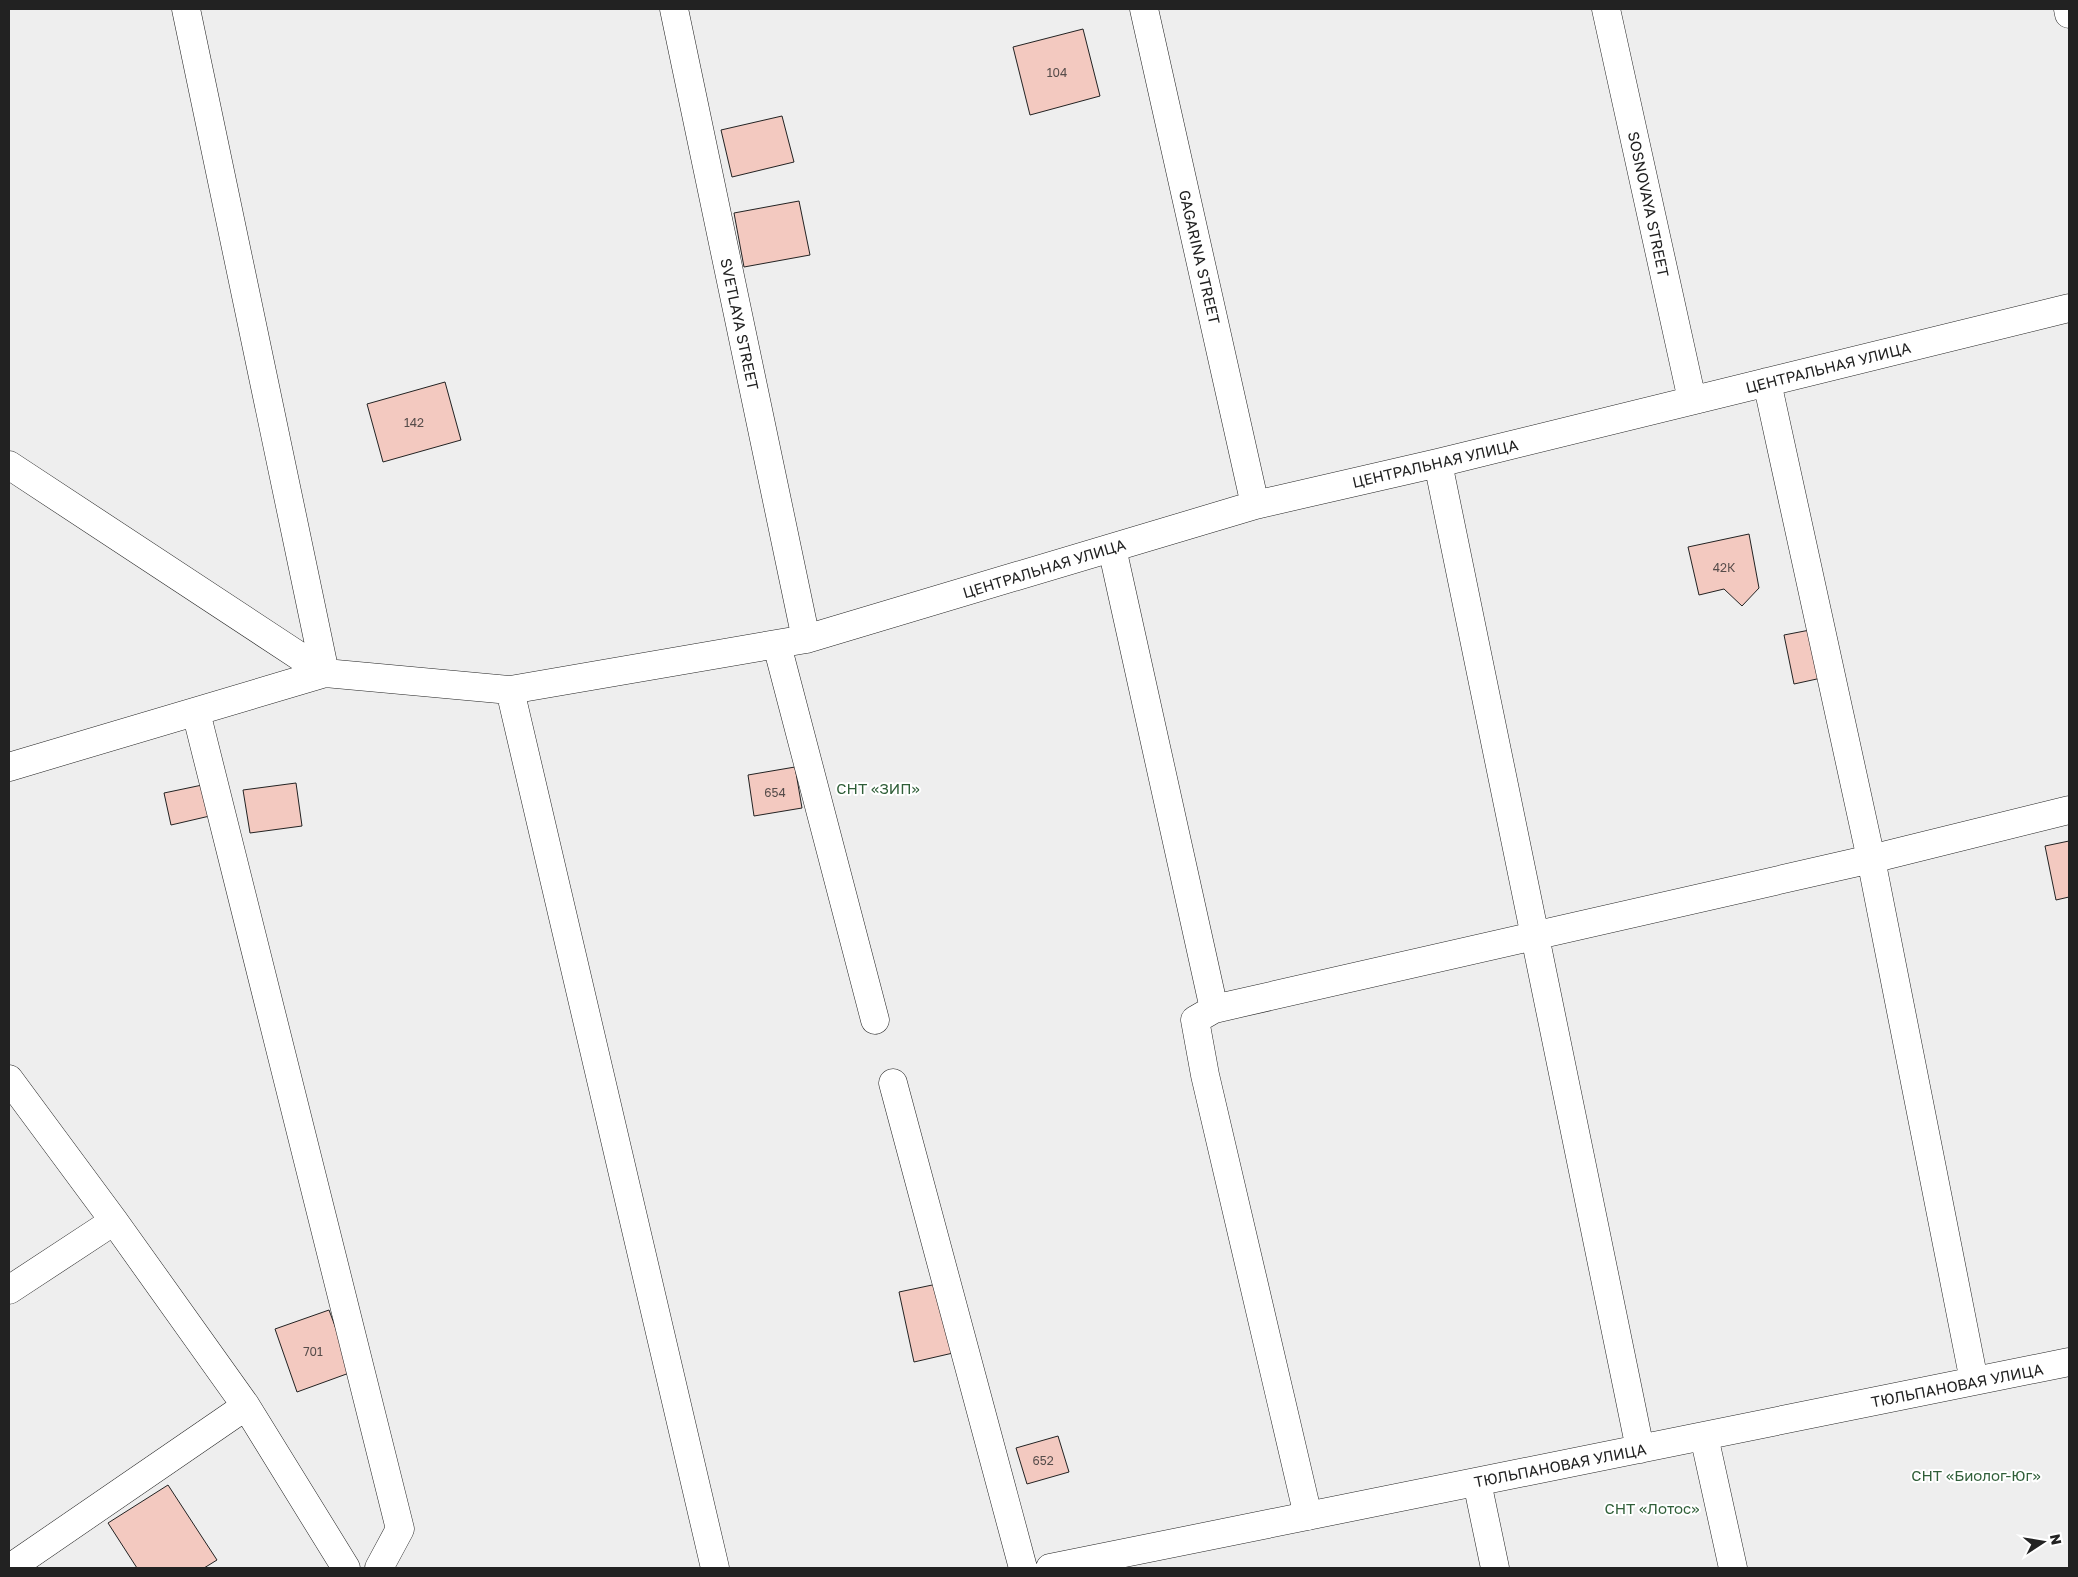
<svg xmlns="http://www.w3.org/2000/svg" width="2078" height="1577" font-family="'Golos Text',sans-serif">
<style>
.green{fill:#eee;stroke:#6f6f6f}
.building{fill:#f3c9c0;stroke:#222}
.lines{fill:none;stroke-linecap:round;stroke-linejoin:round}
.street-casing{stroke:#222;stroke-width:29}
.street{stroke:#fff;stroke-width:28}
.labels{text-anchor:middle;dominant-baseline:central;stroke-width:4;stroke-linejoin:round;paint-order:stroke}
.number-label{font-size:12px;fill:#564c4a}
.street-label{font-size:15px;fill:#222;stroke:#fff}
.park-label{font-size:15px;fill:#2f5e38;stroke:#fff}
</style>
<rect width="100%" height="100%" fill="#fff"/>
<path class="green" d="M9,9H2069V1568H9Z"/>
<path class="building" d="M1083,29L1100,96L1030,115L1013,47Z
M782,116L794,162L732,177L721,130Z
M799,201L810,255L744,267L734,213Z
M445,382L461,440L383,462L367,404Z
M1749,534L1759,588L1742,606L1724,589L1699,595L1688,547Z
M1815,629L1826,677L1794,684L1784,635Z
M795,767L802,808L754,816L748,775Z
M296,783L302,826L250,833L243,790Z
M207,784L214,815L171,825L164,793Z
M2069,841V897L2056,900L2045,846Z
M937,1284L953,1353L914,1362L899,1292Z
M329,1310L352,1372L297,1392L275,1329Z
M1058,1436L1069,1472L1027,1484L1016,1448Z
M168,1485L217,1560L204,1568H137L108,1523Z"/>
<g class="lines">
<g class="street-casing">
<path id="street" d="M186,9L325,673
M674,9L806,639
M1144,9L1255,505
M1606,9L1692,400
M2068,9L2069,14
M1767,382L1871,859L1974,1381
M1438,463L1640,1449
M9,465L325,673
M1112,548L1214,1009
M777,645L875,1020
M510,690L715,1568
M196,712L400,1529L379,1568
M9,767L325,673L510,690L806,639L1255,505L1438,463L2069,308
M9,1079L114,1221L246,1406L346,1568
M893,1083L1023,1568
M9,1290L114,1221
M1704,1436L1733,1568
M1477,1482L1495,1568
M1308,1516L1205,1075L1195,1020L1214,1009L1871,859L2069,810
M10,1568L246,1406
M1050,1568L2069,1362"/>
</g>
<use href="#street" class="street"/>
</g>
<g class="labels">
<g class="number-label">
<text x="1057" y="72">104</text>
<text x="414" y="422">142</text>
<text x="1724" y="567">42К</text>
<text x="775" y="792">654</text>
<text x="313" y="1351">701</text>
<text x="1043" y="1460">652</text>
</g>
<g class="street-label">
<text transform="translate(1649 204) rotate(78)">SOSNOVAYA STREET</text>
<text transform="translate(1200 257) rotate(77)">GAGARINA STREET</text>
<text transform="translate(740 324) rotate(78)">SVETLAYA STREET</text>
<text transform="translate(1828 367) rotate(-14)">ЦЕНТРАЛЬНАЯ УЛИЦА</text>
<text transform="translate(1435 463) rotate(-13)">ЦЕНТРАЛЬНАЯ УЛИЦА</text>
<text transform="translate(1044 568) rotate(-17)">ЦЕНТРАЛЬНАЯ УЛИЦА</text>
<text transform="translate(1957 1385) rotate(-11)">ТЮЛЬПАНОВАЯ УЛИЦА</text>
<text transform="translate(1560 1465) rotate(-11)">ТЮЛЬПАНОВАЯ УЛИЦА</text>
</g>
<g class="park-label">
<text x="878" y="788">СНТ «ЗИП»</text>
<text x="1976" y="1475">СНТ «Биолог-Юг»</text>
<text x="1652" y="1508">СНТ «Лотос»</text>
</g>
</g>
<rect width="2078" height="1577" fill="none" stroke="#222222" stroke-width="20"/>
<g transform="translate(2043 1542) rotate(78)" stroke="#ffffff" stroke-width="4" paint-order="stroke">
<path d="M0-4L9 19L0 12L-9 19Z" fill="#222222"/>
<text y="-8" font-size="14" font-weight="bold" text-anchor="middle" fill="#222222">N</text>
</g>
</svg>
